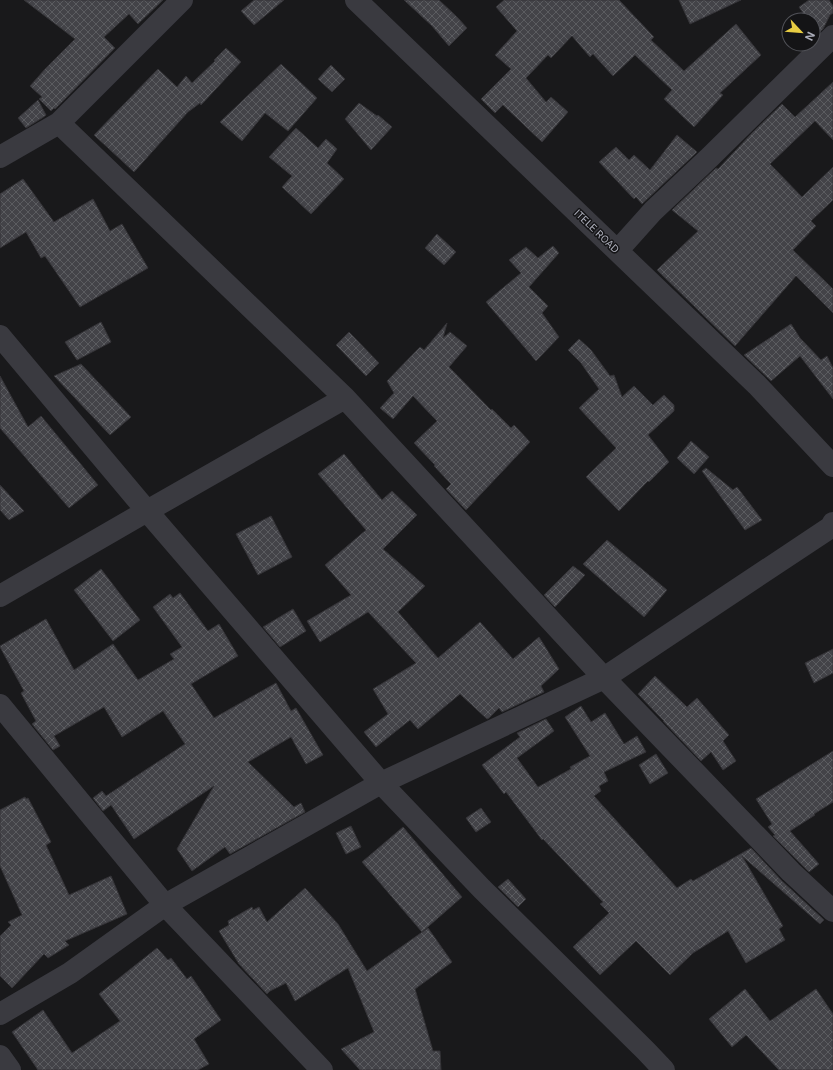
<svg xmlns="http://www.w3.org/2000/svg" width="833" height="1070" font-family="Inter,sans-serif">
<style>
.building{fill:url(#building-cross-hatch);stroke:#343337}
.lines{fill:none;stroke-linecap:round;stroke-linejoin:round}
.street{stroke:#3a3a40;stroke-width:22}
.labels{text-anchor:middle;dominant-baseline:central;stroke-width:3;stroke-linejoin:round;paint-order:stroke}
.street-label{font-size:10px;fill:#acaeba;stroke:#141416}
</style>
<defs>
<pattern id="building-cross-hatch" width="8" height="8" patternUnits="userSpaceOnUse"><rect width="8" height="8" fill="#434348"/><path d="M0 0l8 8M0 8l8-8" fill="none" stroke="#5b5c60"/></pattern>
</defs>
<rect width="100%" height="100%" fill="#19191b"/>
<path class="building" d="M24,0H163L138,24L129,14L104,37L115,48L55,109L54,108L51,111L39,99L42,97L30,86L46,68L75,39Z
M254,0H284L254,25L241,11Z
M404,0H439L457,17L467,28L449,46L432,26Z
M504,0H619L654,37L651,40L684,71L736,24L761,55L720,93L723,95L694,127L664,99L672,90L635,55L613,76L593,54L590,57L572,36L551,58L548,55L526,78L546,102L551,97L568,112L542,142L503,105L495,113L481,99L511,69L495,55L517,31L496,7Z
M679,0H741L690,24Z
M809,0H829L833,6V13L830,15L823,29L817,34L813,27V20H808L799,7Z
M226,48L241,62L201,105L200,103L188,112L134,172L94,135L158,69L177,87L186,76L192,83L215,61L214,60Z
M281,64L317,98L288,131L265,113L242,141L220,122Z
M331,65L345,79L332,92L318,79Z
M833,82V140L815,121L770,164L802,197L833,167V200L811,221L816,226L793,250L833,289V313L796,276L735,346L657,270L698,231L672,210L716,168L718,169L753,132L782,104L795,117Z
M38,100L46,115L42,118L26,128L18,118Z
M359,103L377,116L378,115L392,127L371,150L345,119Z
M296,128L318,148L326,139L337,149L327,163L344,179L311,214L282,187L292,176L269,157Z
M677,135L697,152L642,204L636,197L634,199L599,162L616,147L629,160L634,155L650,170Z
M23,179L54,222L93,199L110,231L122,224L148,268L80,307L45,256L41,258L26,232L0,248V194Z
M437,234L456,252L444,265L425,248Z
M553,246L559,253L529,287L548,306L542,313L559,337L536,361L486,302L521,273L509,260L526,247L538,258Z
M101,322L111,342L77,360L65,342Z
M447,323L443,338L450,332L467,346L449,367L491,410L492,409L511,428L514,425L530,442L466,510L446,489L451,484L434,466L435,465L414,443L437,421L413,396L393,419L380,408L394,393L387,381L420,347L424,350Z
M791,324L800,338L821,360L827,356L833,368V399L800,356L771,381L744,355Z
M349,332L379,363L366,376L336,345Z
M579,339L591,350L610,376L614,375L622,397L634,386L653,405L664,395L674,405V411L648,435L669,462L649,482L648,481L619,511L586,477L616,448L579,408L599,389L581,363L568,350Z
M81,364L131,417L110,435L54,376Z
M0,376L28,427L41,416L98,485L69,508L0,428Z
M691,441L709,457L694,474L677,458Z
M344,454L382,500L392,491L417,515L383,549L425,586L398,612L438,658L480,622L513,659L539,637L559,669L541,686L544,692L502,712L499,708L489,718L487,719L460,694L418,729L410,720L376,747L364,732L388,714L373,689L416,663L368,612L320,642L307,621L351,595L325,565L366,530L318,474Z
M706,468L733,490L737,487L762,520L745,530L702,471Z
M0,485L24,511L9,520L0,510Z
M271,516L292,557L258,575L236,534Z
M607,540L667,590L644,617L583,564Z
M573,566L585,575L555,607L544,595Z
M101,569L140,620L113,641L74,590Z
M180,593L208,631L219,624L238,656L191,684L214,718L276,683L291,711L296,708L323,755L306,764L291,737L248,762L294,807L301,803L305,812L230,854L225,847L192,871L177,849L214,786L134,839L111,805L103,811L93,798L102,791L106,796L185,744L163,711L122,737L104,707L54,736L60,746L53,750L32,724L36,721L21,693L24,691L0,647V646L46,619L74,670L113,644L138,680L174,659L170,654L182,647L153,607L170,594L173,598Z
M293,609L306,631L280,647L263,627Z
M833,649V673L814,683L805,663Z
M655,676L687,707L697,698L729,735L723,741L736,761L723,770L711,752L701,761L663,721H664L638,694Z
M581,706L591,722L605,713L624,744L637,736L646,752L604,772L608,781L599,786L601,791L594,796L677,888L691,879L693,881L751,848L782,881L824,920L820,924L742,856L783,926L779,929L785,940L746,963L728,931L693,953L670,975L636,941L600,975L573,947L609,913L600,904L603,902L543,839L542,840L506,792L504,794L482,765L520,737L517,733L546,719L554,731L517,758L538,787L571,769L570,767L590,756L565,717Z
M833,751V802L814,814L815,815L790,831L819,864L809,872L773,836L775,835L768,827L772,824L756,799Z
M656,754L668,773L650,784L639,765Z
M25,797L26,799L28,798L51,842L46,845L69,895L111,876L127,914L65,941L69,945L48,958L44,954L12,988L0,976V936L11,925L8,922L22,915L0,866V810Z
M481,808L491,822L476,832L466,818Z
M351,826L361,847L346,854L336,833Z
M403,827L462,897L422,932L362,862Z
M508,879L526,899L518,907L498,887Z
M305,888L338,924L367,971L428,928L452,962L415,989L433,1051H440L441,1070H360L341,1049L374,1032L348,968L295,1001L286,983L270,991L267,994L239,964L219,931L229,925L228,921L252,907L253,910L259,907L267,922Z
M157,948L168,960L171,958L187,979L191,976L221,1020L194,1039L209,1064L198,1070H38L12,1032L43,1010L72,1053L120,1021L99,994Z
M745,989L770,1021L816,989L833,1014V1070H779L746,1035L732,1047L709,1019Z"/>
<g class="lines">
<path class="street" d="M356,0L757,385L833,466
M59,123L345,398L604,678L791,872L833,911
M0,157L59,123L182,0
M618,250L653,211L710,157L833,36
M0,336L147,511L381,783L482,889L646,1051L664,1070
M0,596L147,511L345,398
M0,705L165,905L322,1070
M0,1014L70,973L165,905L381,783L604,678L831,527L833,523
M0,1056L10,1070"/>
</g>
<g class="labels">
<g class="street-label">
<text transform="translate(597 231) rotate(44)">ITELE ROAD</text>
</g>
</g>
<g transform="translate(801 32) rotate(116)"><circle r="19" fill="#141416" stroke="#515258"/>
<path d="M0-3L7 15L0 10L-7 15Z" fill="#e8cd43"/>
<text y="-6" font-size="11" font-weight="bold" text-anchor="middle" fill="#acaeba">N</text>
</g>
</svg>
